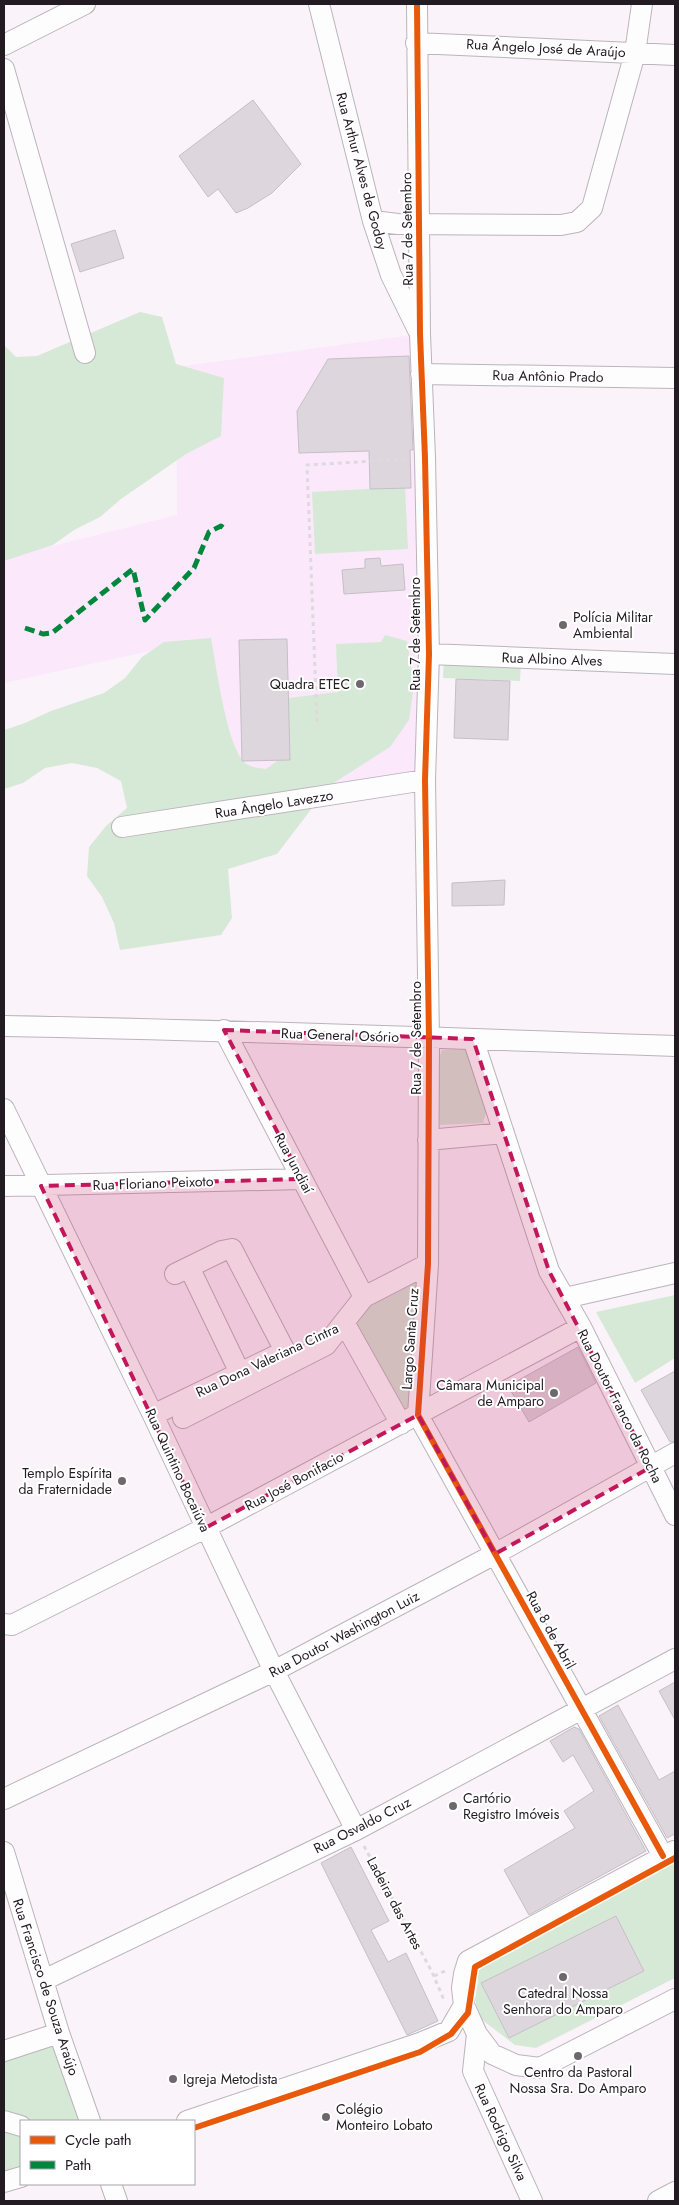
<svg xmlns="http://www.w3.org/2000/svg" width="679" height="2205" font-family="Jost,sans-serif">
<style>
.built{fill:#fbe9fb}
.green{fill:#d6e9d6}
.building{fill:#ddd6dd;stroke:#c6bfc6}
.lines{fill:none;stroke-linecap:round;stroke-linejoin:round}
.minor-casing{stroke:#bbb4bb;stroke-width:22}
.path{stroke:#dcdadc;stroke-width:3;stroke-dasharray:4 4;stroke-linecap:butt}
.minor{stroke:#fefdfe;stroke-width:20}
.quiet{stroke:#00873e;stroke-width:5;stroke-dasharray:10 5;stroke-linecap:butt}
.cycleway-casing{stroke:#fff;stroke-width:9}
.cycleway{stroke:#e8590c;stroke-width:6}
.marked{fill:#c2185b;fill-opacity:0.2;stroke:#c2185b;stroke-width:4;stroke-dasharray:10 6;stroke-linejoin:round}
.poi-dot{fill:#6e676e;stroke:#fff;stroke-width:2}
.labels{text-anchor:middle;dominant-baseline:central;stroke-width:4;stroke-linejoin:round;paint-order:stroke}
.street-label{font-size:14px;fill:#221b22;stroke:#fff}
.poi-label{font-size:14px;fill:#221b22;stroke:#fff;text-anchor:start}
</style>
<rect width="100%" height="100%" fill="#faf3fa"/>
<path class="built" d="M420,334L425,780L210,814V638L4,683V558L177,515L176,367Z"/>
<path class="green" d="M140,312L162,317L176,364L224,378L221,436L186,454L121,499L100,517L74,530L53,545L4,561V345L16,357L37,356Z
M405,487L408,549L315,554L312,492Z
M385,635L407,641L414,685L409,720L390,747L329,786L277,854L228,869L232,918L221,935L120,950L114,923L102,897L87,876L89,847L106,826L127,808L121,781L97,768L72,763L45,768L23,783L4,789V730L25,723L51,711L104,693L125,678L142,657L164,642L211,638C217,670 225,735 242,760C247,767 258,768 266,769L277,761L278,714L288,698L338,692L336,644L381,642Z
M444,657L521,660L520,681L443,678Z
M466,1049L472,1057L486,1113L483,1123L440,1125L438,1061L442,1050Z
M427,1272L411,1409L402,1413L347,1321L364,1297Z
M675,1295V1358L635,1383L596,1312Z
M675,1861V1978L536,2048L515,2045L481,2019L475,2000L478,1982L475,1967Z
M55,2037L83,2121H21L4,2117V2054Z
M4,2127L21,2135V2171L4,2177Z"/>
<path class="building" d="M253,100L301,164L272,193L248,208L236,213L218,189L208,197L179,156Z
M115,230L124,258L80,272L71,244Z
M409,356L413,450H410L411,488L370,489L369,451L299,453L297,411L328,359Z
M380,558L381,566L403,564L405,590L344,594L342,570L365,568V559Z
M287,639L290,760L242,761L239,640Z
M456,679L510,681L508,740L454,738Z
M505,880L504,905L452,906V883Z
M578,1347L596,1383L529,1422L508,1386Z
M675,1371V1441L670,1442L641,1390Z
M675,1682V1720L659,1691Z
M618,1705L659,1780L675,1771V1834L667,1838L599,1716Z
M574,1727L579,1729L646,1851L529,1915L504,1870L575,1828L564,1811L594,1791L573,1755L563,1762L550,1741Z
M351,1847L389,1921L371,1930L388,1962L406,1953L438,2021L407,2035L321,1863Z
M616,1916L644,1971L509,2038L481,1983Z"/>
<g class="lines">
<g class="minor-casing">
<path id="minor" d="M319,4L373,221L391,275L418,330
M417,4L420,334L425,458L429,654L425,780L429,1039L428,1264L418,1415L663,1856
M416,43L675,55
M4,45L85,4
M4,69L85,353
M373,221L398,224L561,225L577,222L592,208L635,53L642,4
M421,374L675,378
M429,654L675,664
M122,827L425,780
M4,1026C228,1030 451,1038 675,1046
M224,1030L364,1297
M473,1039L549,1271L581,1327L675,1515
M4,1109L153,1415L274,1671L356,1830
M428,1140L504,1133
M4,1186L302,1179
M189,1267L240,1373
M175,1274L222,1251L232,1249L285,1351
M565,1298L675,1273
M345,1324L401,1424
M153,1415L275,1356
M183,1418L326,1345L364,1297L428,1264
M4,1624L12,1625L205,1528L581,1327
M4,1799L274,1671L495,1554L675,1453
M4,1852L59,2033L90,2121
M44,1980L356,1830L675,1659
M477,2034L492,2054L516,2065L540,2068L675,1999
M4,2051L59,2033
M4,2121L21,2126
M187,2121L420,2043L449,2031L464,2005
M4,2182L21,2177
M111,2184L117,2201
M532,2201L473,2071L477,2034L464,2005L462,1988L464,1974L468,1961L674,1851
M658,2201L675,2192"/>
</g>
<path class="path" d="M317,722L307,465L407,459
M364,1846L432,1972L444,2000
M434,1976L445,1971"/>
<use href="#minor" class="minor"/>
<path class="quiet" d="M25,628L43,634L52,633L133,569L145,620L194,568L209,532L221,526L226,530"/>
<g class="cycleway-casing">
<path id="cycleway" d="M417,4L420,334L425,458L429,654L425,780L429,1039L428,1264L418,1415L663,1856
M194,2128L420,2052L451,2034L468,2013L475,1967L675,1858"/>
</g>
<use href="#cycleway" class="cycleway"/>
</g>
<path class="marked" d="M224,1030L473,1039L549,1271L651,1467L495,1554L418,1415L205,1528L41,1186L302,1179Z"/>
<g class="poi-dot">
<circle cx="563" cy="625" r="5"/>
<circle cx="360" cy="684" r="5"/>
<circle cx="554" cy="1393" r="5"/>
<circle cx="122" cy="1481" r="5"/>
<circle cx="453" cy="1806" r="5"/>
<circle cx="563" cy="1977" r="5"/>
<circle cx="578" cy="2056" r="5"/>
<circle cx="173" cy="2079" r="5"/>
<circle cx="326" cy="2117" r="5"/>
</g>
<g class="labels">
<g class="street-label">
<text transform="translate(546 48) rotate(3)">Rua Ângelo José de Araújo</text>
<text transform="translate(362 171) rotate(75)">Rua Arthur Alves de Godoy</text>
<text transform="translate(407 229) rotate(-91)">Rua 7 de Setembro</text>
<text transform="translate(548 376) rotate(1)">Rua Antônio Prado</text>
<text transform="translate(415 634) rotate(-90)">Rua 7 de Setembro</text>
<text transform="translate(552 659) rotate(2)">Rua Albino Alves</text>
<text transform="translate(274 804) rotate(-9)">Rua Ângelo Lavezzo</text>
<text transform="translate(340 1035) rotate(2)">Rua General Osório</text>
<text transform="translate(416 1038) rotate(-90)">Rua 7 de Setembro</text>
<text transform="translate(294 1163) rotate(62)">Rua Jundiaí</text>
<text transform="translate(153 1183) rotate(-2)">Rua Floriano Peixoto</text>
<text transform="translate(410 1339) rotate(-86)">Largo Santa Cruz</text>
<text transform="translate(267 1360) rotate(-25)">Rua Dona Valeriana Cintra</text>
<text transform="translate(620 1406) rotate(63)">Rua Doutor Franco da Rocha</text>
<text transform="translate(178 1470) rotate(65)">Rua Quintino Bocaiúva</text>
<text transform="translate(294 1481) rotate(-28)">Rua José Bonifacio</text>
<text transform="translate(551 1630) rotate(61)">Rua 8 de Abril</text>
<text transform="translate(344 1634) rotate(-28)">Rua Doutor Washington Luiz</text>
<text transform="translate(362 1825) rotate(-27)">Rua Osvaldo Cruz</text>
<text transform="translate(395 1903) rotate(62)">Ladeira das Artes</text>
<text transform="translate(46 1987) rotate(72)">Rua Francisco de Souza Araújo</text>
<text transform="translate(501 2132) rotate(65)">Rua Rodrigo Silva</text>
</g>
<g class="poi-label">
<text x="573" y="617">Polícia Militar<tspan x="573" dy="16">Ambiental</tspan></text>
<text x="350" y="684" text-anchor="end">Quadra ETEC</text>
<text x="544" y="1385" text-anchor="end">Câmara Municipal<tspan x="544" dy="16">de Amparo</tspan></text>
<text x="112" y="1473" text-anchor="end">Templo Espírita<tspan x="112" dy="16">da Fraternidade</tspan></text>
<text x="463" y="1798">Cartório<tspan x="463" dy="16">Registro Imóveis</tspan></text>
<text x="563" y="1993" text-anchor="middle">Catedral Nossa<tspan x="563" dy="16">Senhora do Amparo</tspan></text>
<text x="578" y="2072" text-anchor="middle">Centro da Pastoral<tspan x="578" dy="16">Nossa Sra. Do Amparo</tspan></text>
<text x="183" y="2079">Igreja Metodista</text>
<text x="336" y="2109">Colégio<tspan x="336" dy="16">Monteiro Lobato</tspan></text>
</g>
</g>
<rect width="679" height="2205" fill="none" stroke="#221b22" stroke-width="10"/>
<rect x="20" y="2120" width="175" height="65" fill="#ffffff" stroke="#a7a4a7"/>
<rect x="30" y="2136" width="25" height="8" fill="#e8590c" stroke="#a7a4a7"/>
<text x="65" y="2145" font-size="15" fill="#221b22">Cycle path</text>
<rect x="30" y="2161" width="25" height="8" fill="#00873e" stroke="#a7a4a7"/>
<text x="65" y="2170" font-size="15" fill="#221b22">Path</text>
</svg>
